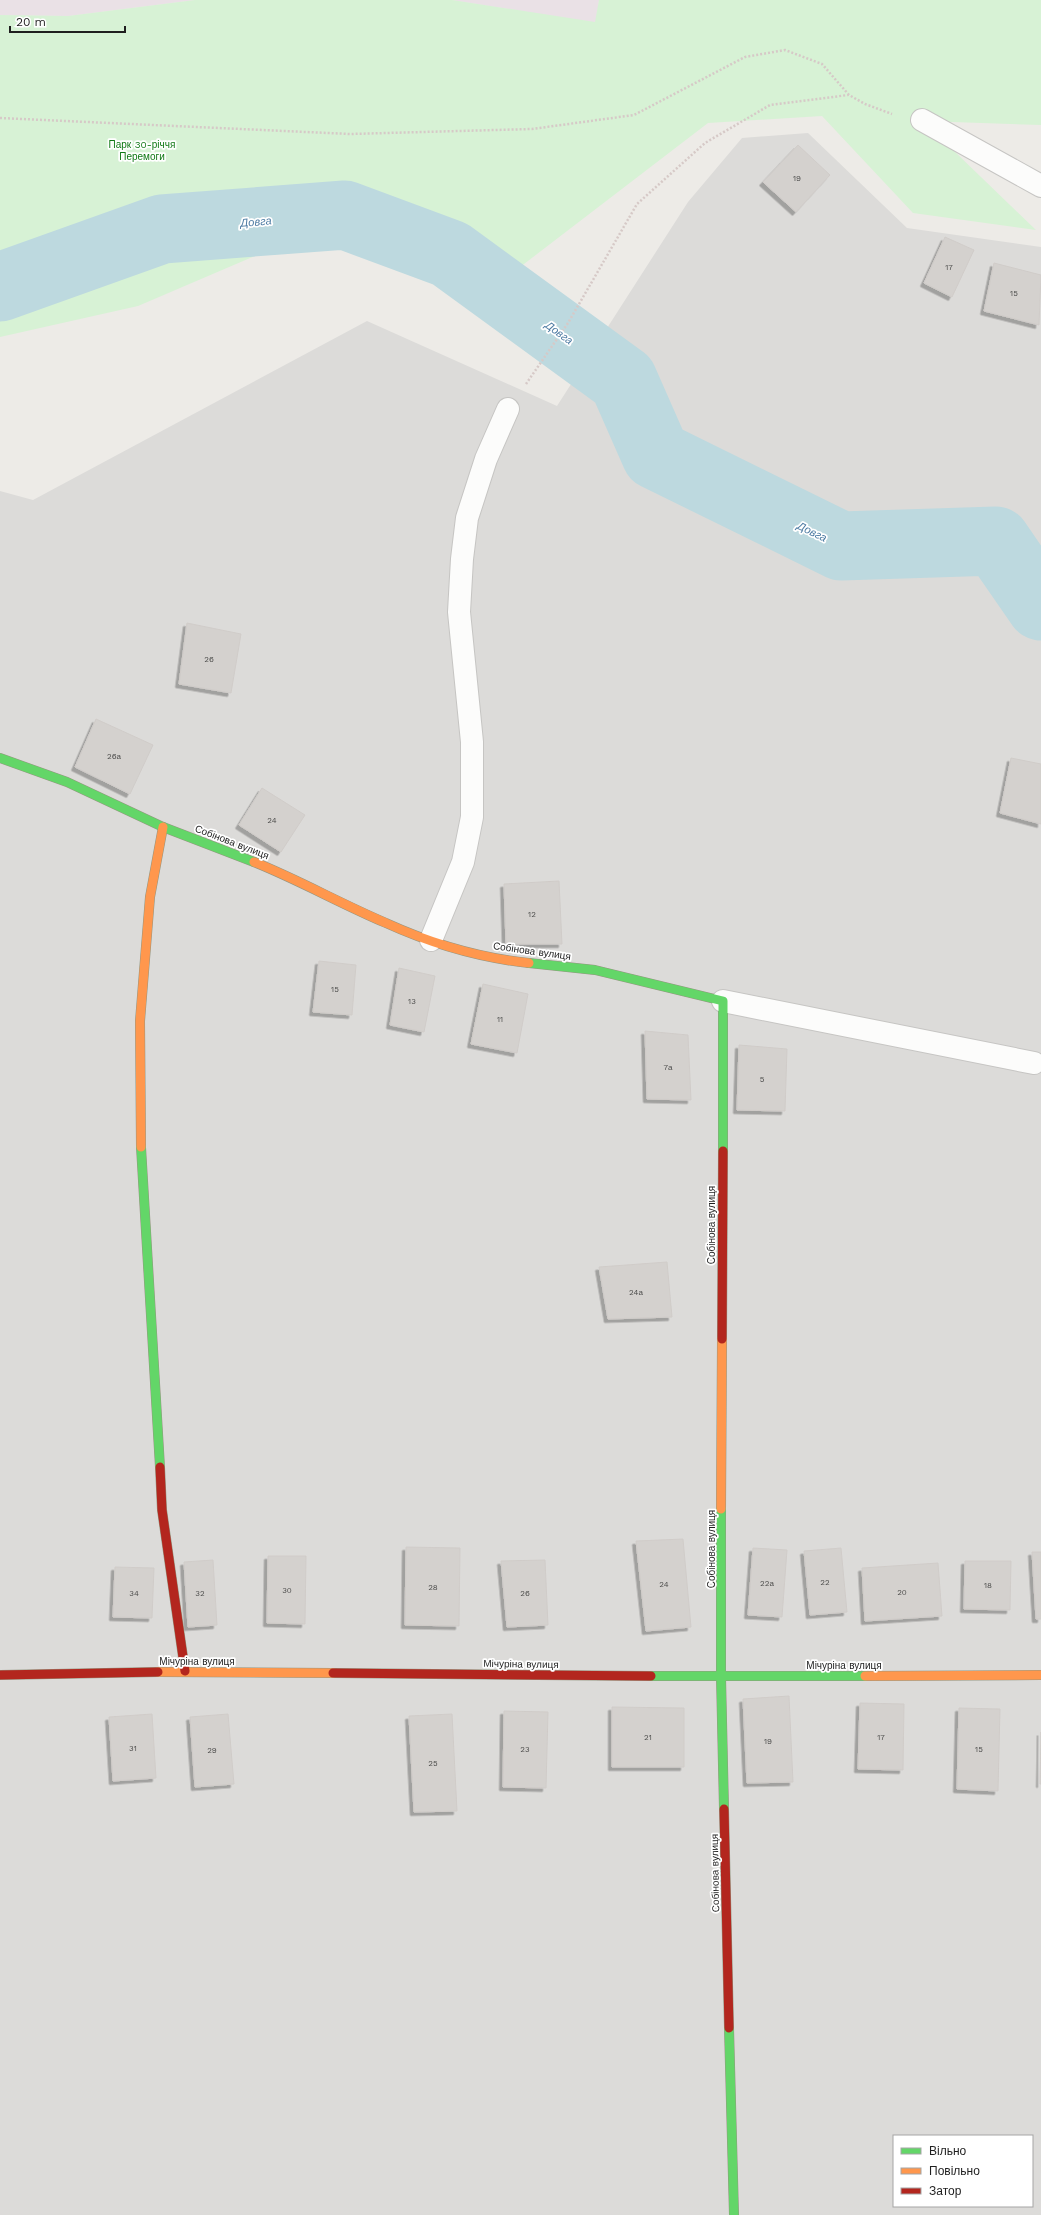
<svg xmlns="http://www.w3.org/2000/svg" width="1041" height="2215" font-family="'Work Sans',sans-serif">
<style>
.residential{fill:#dcdbd9;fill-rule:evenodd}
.industrial{fill:#eae1e6}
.park{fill:#d7f2d5}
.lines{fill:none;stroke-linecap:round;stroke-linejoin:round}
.river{stroke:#bdd9df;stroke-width:69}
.building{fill:#d4d1ce;stroke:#d0ccc9;filter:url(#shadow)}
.street-casing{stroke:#c6c5c3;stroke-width:24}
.fast-casing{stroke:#959680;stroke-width:10}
.slow-casing{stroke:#959680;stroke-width:10}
.jam-casing{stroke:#959680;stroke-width:10}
.path{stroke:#d6c9c7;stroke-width:2.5;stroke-dasharray:2 2;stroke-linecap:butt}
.street{stroke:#fcfcfb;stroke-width:22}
.fast{stroke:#63d668;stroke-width:9}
.slow{stroke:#ff974d;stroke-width:9}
.jam{stroke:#b3261e;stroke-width:9}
.labels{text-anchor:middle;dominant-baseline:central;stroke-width:3.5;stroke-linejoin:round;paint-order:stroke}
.number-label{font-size:8px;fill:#4c4c4b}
.park-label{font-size:10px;fill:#117916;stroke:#fff}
.street-label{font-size:10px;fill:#1f1f1f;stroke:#fff}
.water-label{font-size:11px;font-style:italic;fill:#4c7aa2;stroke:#fff}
</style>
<defs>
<filter id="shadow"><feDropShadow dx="-3.5" dy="3.5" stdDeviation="0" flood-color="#0004"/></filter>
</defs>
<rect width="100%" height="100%" fill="#edebe7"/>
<path class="residential" d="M808,133L907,228L1041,247V2215H0V491L33,500L367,321L557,406L688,202L742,138ZM894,2136H1032V2206H894Z"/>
<path class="industrial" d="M0,0H195L68,16L0,15Z
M452,0H599L596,23Z"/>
<path class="park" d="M195,0H452L595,22L599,0H1041V125L923,121L1036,230L913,213L822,116L708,123L494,287L299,237L138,306L0,337V15L68,16Z"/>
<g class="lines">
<path class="river" d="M0,287L162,229L345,215L450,254L623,380L656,455L841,546L996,541L1041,606"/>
</g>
<path class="building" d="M798,145L830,175L796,212L763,182Z
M945,237L974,250L952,297L924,283Z
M994,263L1041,275L1039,325L984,311Z
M187,623L241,634L231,693L179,684Z
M96,719L153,745L130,794L75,767Z
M1011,758L1041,764V824L1000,813Z
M262,788L305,815L281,852L239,825Z
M559,881L562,944H506L504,884Z
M319,961L356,965L352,1015L313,1012Z
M399,968L435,976L424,1032L390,1025Z
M483,984L528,994L517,1053L471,1044Z
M645,1031L688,1035L691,1100L647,1099Z
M739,1045L787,1049L785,1111L737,1110Z
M667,1262L672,1317L608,1319L599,1267Z
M683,1539L691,1627L646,1631L636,1541Z
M406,1547L460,1548L459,1626L405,1625Z
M753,1548L787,1550L782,1617L748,1615Z
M841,1548L847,1612L810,1615L804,1551Z
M1032,1552H1041V1619H1036Z
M268,1556H306L305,1624L267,1623Z
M213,1560L217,1625L188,1627L184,1562Z
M545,1560L548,1625L507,1627L501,1561Z
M965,1561H1011L1010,1610L964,1609Z
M938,1563L942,1616L865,1621L862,1568Z
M115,1567L154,1568L152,1618L113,1617Z
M789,1696L793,1782L747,1783L743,1699Z
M860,1703L904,1704L903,1770L858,1769Z
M612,1707L684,1708V1767H612Z
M959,1708L1000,1709L998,1791L957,1789Z
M504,1711L548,1712L546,1788L503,1787Z
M152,1714L156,1778L113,1781L109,1717Z
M228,1714L234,1784L195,1787L190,1717Z
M452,1714L457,1811L414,1812L409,1716Z
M1041,1732V1784H1040Z"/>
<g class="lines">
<g class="street-casing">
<path id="street" d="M922,120L1041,186
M431,940L463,862L472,817V742L459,612L462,559L467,518L486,459L508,409
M723,1001L1034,1063"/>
</g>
<g class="fast-casing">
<path id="fast" d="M0,758L67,782L163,827L254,862
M529,963L595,970L723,1001V1151
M141,1147L160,1467
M721,1509V1677L724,1809
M651,1676H865
M729,2028L734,2215"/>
</g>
<g class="slow-casing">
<path id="slow" d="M254,862C299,880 341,904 386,923C430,943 481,958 529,963
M141,1147L140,1021L150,897L163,827
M721,1509L722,1339
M158,1672L333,1673
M865,1676L1041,1675"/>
</g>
<g class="jam-casing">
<path id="jam" d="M722,1339L723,1151
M160,1467L162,1510L185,1671
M333,1673L651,1676
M0,1675L158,1672
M724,1809L729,2028"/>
</g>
<path class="path" d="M0,118L350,134L532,129L634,115L745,57L785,50L822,64L849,95L865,104L892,114
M526,384L568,323L637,204L705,143L770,105L848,95"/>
<use href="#street" class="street"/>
<use href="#fast" class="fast"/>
<use href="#slow" class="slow"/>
<use href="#jam" class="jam"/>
</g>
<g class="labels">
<g class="number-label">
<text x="797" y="178">19</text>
<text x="949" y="267">17</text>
<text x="1014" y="293">15</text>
<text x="209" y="659">26</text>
<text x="114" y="756">26а</text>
<text x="272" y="820">24</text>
<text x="532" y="914">12</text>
<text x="335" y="989">15</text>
<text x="412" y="1001">13</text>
<text x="500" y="1019">11</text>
<text x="668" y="1067">7а</text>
<text x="762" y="1079">5</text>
<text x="636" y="1292">24а</text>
<text x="825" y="1582">22</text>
<text x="767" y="1583">22а</text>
<text x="664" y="1584">24</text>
<text x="988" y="1585">18</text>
<text x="433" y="1587">28</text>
<text x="287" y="1590">30</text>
<text x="902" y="1592">20</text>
<text x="134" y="1593">34</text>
<text x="200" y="1593">32</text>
<text x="525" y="1593">26</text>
<text x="648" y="1737">21</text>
<text x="881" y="1737">17</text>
<text x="768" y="1741">19</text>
<text x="133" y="1748">31</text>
<text x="525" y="1749">23</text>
<text x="979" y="1749">15</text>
<text x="212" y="1750">29</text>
<text x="433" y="1763">25</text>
</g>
<g class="park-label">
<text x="142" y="144">Парк 30-річчя<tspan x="142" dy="12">Перемоги</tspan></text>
</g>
<g class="street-label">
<text transform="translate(232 842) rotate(21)">Собінова вулиця</text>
<text transform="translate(532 951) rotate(8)">Собінова вулиця</text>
<text transform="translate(711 1225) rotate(-90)">Собінова вулиця</text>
<text transform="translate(711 1549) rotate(-90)">Собінова вулиця</text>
<text x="197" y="1661">Мічуріна вулиця</text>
<text transform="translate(521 1664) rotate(1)">Мічуріна вулиця</text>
<text x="844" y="1665">Мічуріна вулиця</text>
<text transform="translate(715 1873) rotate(-91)">Собінова вулиця</text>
</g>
<g class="water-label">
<text transform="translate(256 222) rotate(-5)">Довга</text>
<text transform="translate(559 333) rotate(36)">Довга</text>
<text transform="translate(812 532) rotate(26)">Довга</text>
</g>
</g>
<rect x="893" y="2135" width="140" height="72" fill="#ffffff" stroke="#a5a5a5"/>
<rect x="901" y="2148" width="20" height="6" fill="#63d668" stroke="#a5a5a5"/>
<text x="929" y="2155" font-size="12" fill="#1f1f1f">Вільно</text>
<rect x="901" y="2168" width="20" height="6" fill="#ff974d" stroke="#a5a5a5"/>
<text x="929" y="2175" font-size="12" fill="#1f1f1f">Повільно</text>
<rect x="901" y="2188" width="20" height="6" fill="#b3261e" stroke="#a5a5a5"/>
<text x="929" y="2195" font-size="12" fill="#1f1f1f">Затор</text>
<path d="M10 26v6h115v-6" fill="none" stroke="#1f1f1f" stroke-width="2"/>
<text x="16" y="26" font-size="12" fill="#1f1f1f" stroke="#ffffff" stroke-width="3" paint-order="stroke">20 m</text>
</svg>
